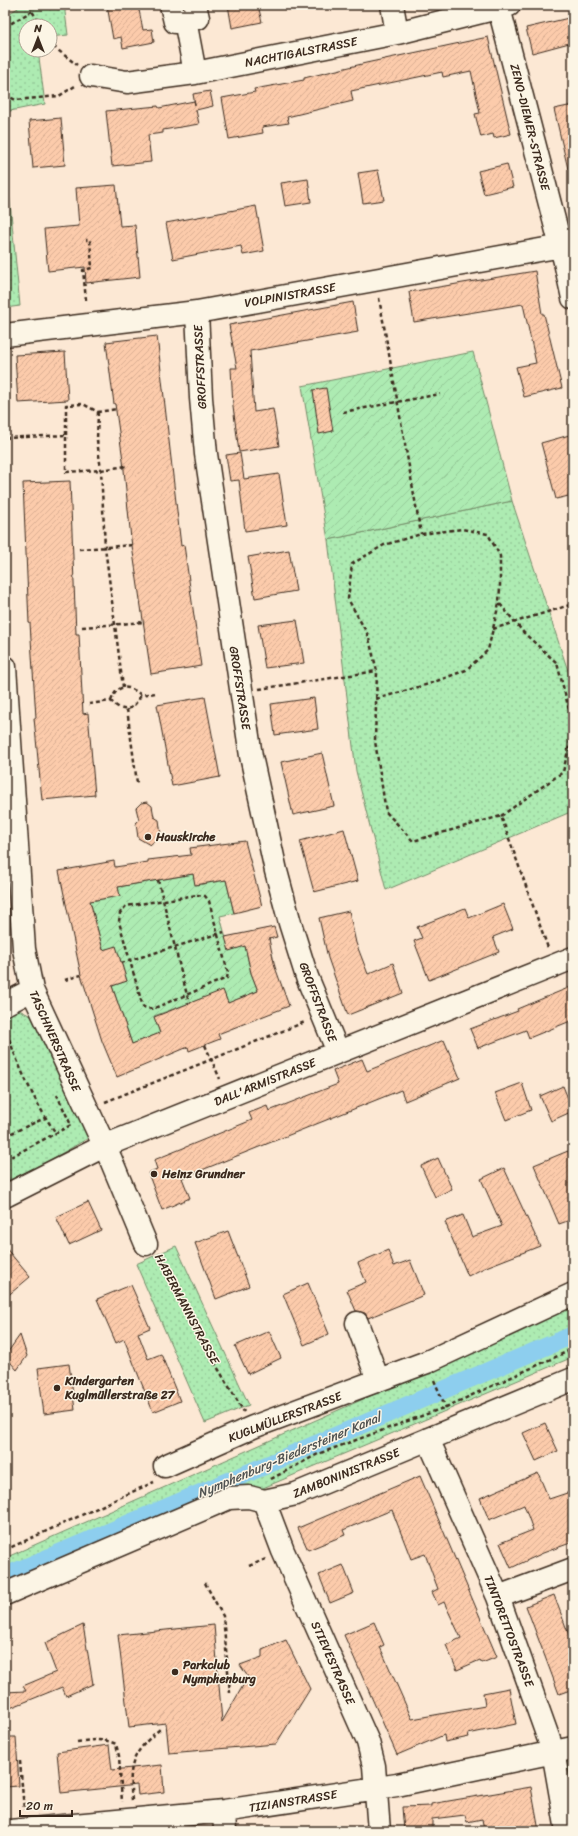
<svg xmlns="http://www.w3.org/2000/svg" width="578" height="1836" font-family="Sriracha,sans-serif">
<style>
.park{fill:url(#park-dots);stroke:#748a68}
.garden{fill:url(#garden-furrows);stroke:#748a68}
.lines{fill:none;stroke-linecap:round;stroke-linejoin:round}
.canal{stroke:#8dceee;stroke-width:18}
.building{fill:url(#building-hatch);stroke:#3b2a1e}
.minor-casing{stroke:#3b2a1e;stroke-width:25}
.path{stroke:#3b2a1e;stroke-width:2.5;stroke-dasharray:4 3;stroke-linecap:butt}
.minor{stroke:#fcf5e5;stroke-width:22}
.poi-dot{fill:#3b2a1e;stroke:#fcf5e5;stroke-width:1.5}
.labels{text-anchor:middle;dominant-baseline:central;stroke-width:3;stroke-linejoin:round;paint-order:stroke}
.street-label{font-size:12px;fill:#3b2a1e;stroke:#fcf5e5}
.poi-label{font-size:12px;font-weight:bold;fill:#3b2a1e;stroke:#fcf5e5;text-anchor:start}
.water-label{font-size:13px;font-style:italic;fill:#505352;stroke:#fcf5e5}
</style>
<defs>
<pattern id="park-dots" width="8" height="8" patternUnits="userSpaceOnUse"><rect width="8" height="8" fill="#adebb2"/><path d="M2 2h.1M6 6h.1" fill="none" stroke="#96ca99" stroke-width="1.8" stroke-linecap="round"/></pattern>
<pattern id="garden-furrows" width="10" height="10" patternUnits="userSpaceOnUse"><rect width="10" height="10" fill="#adebb2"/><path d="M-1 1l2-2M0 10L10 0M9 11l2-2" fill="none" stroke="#96ca99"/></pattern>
<pattern id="building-hatch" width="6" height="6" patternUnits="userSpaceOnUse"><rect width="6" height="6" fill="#fccbab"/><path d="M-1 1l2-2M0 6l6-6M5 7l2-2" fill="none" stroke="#d9ae93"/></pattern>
</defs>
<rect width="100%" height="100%" fill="#fce8d4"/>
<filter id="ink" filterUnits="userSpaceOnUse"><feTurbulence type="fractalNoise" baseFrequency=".025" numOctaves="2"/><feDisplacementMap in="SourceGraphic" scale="8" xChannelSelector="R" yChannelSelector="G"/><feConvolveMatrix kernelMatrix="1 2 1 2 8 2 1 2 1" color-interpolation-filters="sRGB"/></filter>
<g filter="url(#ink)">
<path class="park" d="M17,5H66L65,12L68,35L50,37V26H26V50H38L45,104L5,112V16L18,8Z
M5,151L20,306L5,308Z
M512,501L573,686V811L386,890L356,771L328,540Z
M13,1007L31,1016L92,1136L5,1186V1012Z
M176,1246L249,1405L205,1423L136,1264Z
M573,1306V1357L5,1597V1558Z
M573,1761V1807L563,1763Z"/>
<path class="garden" d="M473,352L512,501L328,540L302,386Z
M193,874L196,885L226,880L234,913L220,916L229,950L245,946L251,973L258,991L228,1003L223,991L154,1016L160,1033L132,1044L112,986L127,981L116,947L103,950L90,901L119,896L118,887Z"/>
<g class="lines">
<path class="canal" d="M5,1576L573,1335"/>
</g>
<path class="building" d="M107,5H138L143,30L152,29L154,42L123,48L121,37L113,39Z
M228,5H258L262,22L232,28Z
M573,17V42L532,53L526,28Z
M488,37L511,134L494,138L493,134L481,137L475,114L480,113L471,71L443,77L442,72L351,91L353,101L287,117L289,123L262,127L263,133L229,139L222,98L255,92L254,89L304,80V78L366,63Z
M210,91L213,106L196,110L199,124L163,130V133L148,135L151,162L112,166L106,111L158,106L159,108L194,101L195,105L193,94Z
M573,105V168L568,169L554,109Z
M61,118L65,165L33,168L29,121Z
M507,164L513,187L484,194L478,171Z
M378,170L384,200L363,203L358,173Z
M308,179L311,202L285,206L281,183Z
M116,185L120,226L135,225L140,277L86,283L85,267L48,271L44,229L79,226L76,188Z
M256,206L264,251L243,255L241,246L173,259L166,223Z
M535,271L542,314H544L562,388L524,397L516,367L536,363L523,304L414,322L409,292Z
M353,302L358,332L250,351L254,412L273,409L279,446L239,452L233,406L231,368H237L229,325Z
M157,336L181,546L184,545L201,666L151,674L131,539L123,460L115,404H114L106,342Z
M65,352L68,400L18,403L15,355Z
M326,388L333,431L319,434L313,390Z
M573,434V495L556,499L541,443Z
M240,453L244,479L279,474L287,525L245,531L239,480L230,481L226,455Z
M70,481L76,634H79L83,714L88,713L95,795L42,800L34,718H36L30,623H29L23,483Z
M289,550L296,591L255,598L248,557Z
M297,620L304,663L265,668L258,625Z
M205,697L220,777L172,786L157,705Z
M314,698L318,729L275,735L271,704Z
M322,753L334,806L293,815L281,762Z
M147,802L152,806L154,817L159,820L161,835L150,845L138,838L136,823L139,820L136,808L141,803Z
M344,829L358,881L314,892L300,841Z
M245,841L262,906L234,913L226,880L195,885L193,874L118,887L120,896L90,901L103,950L116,946L127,981L112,986L132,1044L160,1033L154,1017L223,990L228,1003L258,991L251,973L245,946L229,951L225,937L274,927L277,937L269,939L275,967L289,1006L218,1034L220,1039L189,1051L188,1047L117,1077L102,1041L81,975L59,871L114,861L115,867L148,862V860L191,855L190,848Z
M503,904L513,929L493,937L499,952L429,980L414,941L422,938L417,927L465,908L469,918Z
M349,911L356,943L368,974L393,963L403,993L348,1015L328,958L319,918Z
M573,986V1020L529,1038L526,1030L478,1048L470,1029L518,1011L517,1009Z
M444,1040L460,1078L405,1101L401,1090L182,1178L190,1198L162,1210L148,1173L157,1169L154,1160L252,1120L249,1113L267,1106L269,1111L338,1084L333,1071L362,1059L367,1071Z
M522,1083L531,1110L506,1120L495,1093Z
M563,1086L573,1111L551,1121L540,1096Z
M568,1151L573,1162V1219L559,1224L534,1165Z
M438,1158L452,1189L435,1197L421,1166Z
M504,1168L540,1246L486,1267L468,1276L445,1222L463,1215L472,1237L502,1226L481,1179Z
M88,1202L101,1230L69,1245L56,1217Z
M228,1231L249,1286L216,1299L195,1243Z
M5,1247L30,1277L5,1298Z
M388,1250L394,1266L410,1260L424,1295L368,1318L365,1313L356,1311L347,1290L366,1282L358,1263Z
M308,1283L329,1334L304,1345L283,1294Z
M131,1285L150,1328L138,1333L148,1359L161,1354L180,1401L153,1412L124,1339L116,1343L97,1299Z
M269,1331L281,1358L248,1374L235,1346Z
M20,1335L27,1356L17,1370L5,1356Z
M69,1364L75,1410L44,1414L38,1368Z
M545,1423L558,1451L536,1461L523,1433Z
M538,1473L549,1499L573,1491V1542L543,1553L511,1568L500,1543L533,1530L524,1505L489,1520L480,1498Z
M420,1476L497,1657L482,1663L480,1660L457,1670L446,1645L461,1638L444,1602L438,1605L432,1592L438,1589L425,1554L411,1559L392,1510L343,1530L345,1535L308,1550L298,1528Z
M343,1565L354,1593L330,1603L319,1575Z
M554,1595L573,1646V1689L559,1694L526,1606Z
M374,1622L384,1645L380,1647L412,1719L485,1706L483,1693L509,1688L516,1724L468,1734L469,1737L445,1742L444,1735L397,1755L344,1635Z
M83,1625L93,1684L66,1696L62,1687L5,1710V1692L26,1691L23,1686L56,1672L45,1643Z
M214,1625L222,1722L248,1677L240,1665L262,1657V1650L286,1640L310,1689L276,1744L169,1753L166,1723L129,1727L118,1635Z
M5,1737H16L19,1786L5,1787Z
M109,1745L112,1770L162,1765L164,1792L138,1795L137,1785L61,1793L57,1752Z
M531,1787L539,1831H510L509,1825L484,1830L482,1819L467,1822L465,1815L432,1819V1831H404L402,1807L431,1806V1804Z"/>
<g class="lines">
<g class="minor-casing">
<path id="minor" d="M171,5L175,22L198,18L195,5
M392,5L397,33
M499,8L565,262L573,298
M185,20L195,73
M91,76L127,82L195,73L397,33L509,5
M197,312L201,398L206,454L251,756L276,871L290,923L307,977L338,1052
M5,335L197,312L573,244
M5,667L24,949L32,990L111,1160L146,1244
M5,1004L32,990
M5,1196L104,1146L573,958
M357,1323L378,1380
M428,1439L498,1597L553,1751L567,1831
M165,1466L253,1427L427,1362L573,1294
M264,1501L283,1551L368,1742L374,1766L379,1831
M5,1594L229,1498L249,1497L264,1501L296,1494L573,1379
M498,1597L573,1569
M224,1811L225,1831
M10,1831L224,1811L397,1785L573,1748"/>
</g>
<path class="path" d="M31,5L32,11L41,26
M5,27L32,11
M50,40L54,47L77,65
M5,95L16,100L59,96L75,86
M379,298L421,534
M86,300L83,270L92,268L90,240H86
M98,412L97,440L101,470L105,547L123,687
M343,412L440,394
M66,435V405L83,404L98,412L117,409
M5,438L66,435V472L101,470L126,466
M79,549L133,545
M500,604L524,633L557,663L573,725
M82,627L145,622
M493,629L573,604
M259,689L377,671
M376,699L429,684L466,670L488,650L499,603L500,587V556L488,534L462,529L421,534L384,545L352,564L348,599L368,635L377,671L375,741L386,812L413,841L501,816L548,948
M111,701C117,684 128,684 141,695L156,693
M89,704L111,701C123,714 133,711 141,695
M127,709L137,783
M501,816L563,772L573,729
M158,880L189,1003
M197,895L205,896L209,901L228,973L227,978L152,1009L143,1007L119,922L120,913L126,906Z
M121,963L224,932
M65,980L81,975
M5,1026L10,1023
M5,1026C15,1060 35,1104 56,1133
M205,1045L220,1079
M5,1048L11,1045
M105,1102L305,1022
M5,1136L45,1118
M5,1154L8,1158
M5,1160L71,1125L57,1095
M162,1255L203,1343L244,1412
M434,1380L446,1408
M271,1479L318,1454L446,1407L573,1349
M5,1550L154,1482
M249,1566L266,1559
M205,1583L223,1616L230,1693
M77,1742C91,1740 103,1738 116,1744L119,1756L122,1802
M20,1761L24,1810
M132,1800C128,1764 132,1753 160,1729"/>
<use href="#minor" class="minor"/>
</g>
</g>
<g class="poi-dot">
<circle cx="148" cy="837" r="4"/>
<circle cx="154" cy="1174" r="4"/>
<circle cx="57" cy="1388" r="4"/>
<circle cx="175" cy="1672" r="4"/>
</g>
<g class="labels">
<g class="street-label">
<text transform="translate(301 52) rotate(-11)">NACHTIGALSTRASSE</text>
<text transform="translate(530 127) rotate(76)">ZENO-DIEMER-STRASSE</text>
<text transform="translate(290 295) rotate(-10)">VOLPINISTRASSE</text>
<text transform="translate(200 367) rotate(-93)">GROFFSTRASSE</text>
<text transform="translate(240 688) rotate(81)">GROFFSTRASSE</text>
<text transform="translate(318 1002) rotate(69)">GROFFSTRASSE</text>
<text transform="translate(55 1041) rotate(66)">TASCHNERSTRASSE</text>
<text transform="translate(265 1082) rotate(-22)">DALL'ARMISTRASSE</text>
<text transform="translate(187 1309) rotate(62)">HABERMANNSTRASSE</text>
<text transform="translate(285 1417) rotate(-21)">KUGLMÜLLERSTRASSE</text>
<text transform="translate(346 1473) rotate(-22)">ZAMBONINISTRASSE</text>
<text transform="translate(509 1631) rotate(69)">TINTORETTOSTRASSE</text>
<text transform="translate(333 1663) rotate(66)">STIEVESTRASSE</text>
<text transform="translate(293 1801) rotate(-9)">TIZIANSTRASSE</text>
</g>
<g class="poi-label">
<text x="156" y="837">Hauskirche</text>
<text x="162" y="1174">Heinz Grundner</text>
<text x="65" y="1381">Kindergarten<tspan x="65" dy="14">Kuglmüllerstraße 27</tspan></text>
<text x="183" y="1665">Parkclub<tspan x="183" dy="14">Nymphenburg</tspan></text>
</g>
<g class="water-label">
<text transform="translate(289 1455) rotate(-23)">Nymphenburg-Biedersteiner Kanal</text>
</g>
</g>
<rect width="578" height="1836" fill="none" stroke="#fcf5e5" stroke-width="20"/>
<rect x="10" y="10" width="558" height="1816" fill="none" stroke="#3b2a1e" stroke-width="1.5" filter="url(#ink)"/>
<g transform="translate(38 38)"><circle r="19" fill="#fcf5e5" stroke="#afa495"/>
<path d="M0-3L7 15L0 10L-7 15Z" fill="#3b2a1e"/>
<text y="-6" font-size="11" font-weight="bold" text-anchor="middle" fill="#3b2a1e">N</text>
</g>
<path d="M20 1810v6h52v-6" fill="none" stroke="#3b2a1e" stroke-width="2"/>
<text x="26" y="1810" font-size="12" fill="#3b2a1e" stroke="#fcf5e5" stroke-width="3" paint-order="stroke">20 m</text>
</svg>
